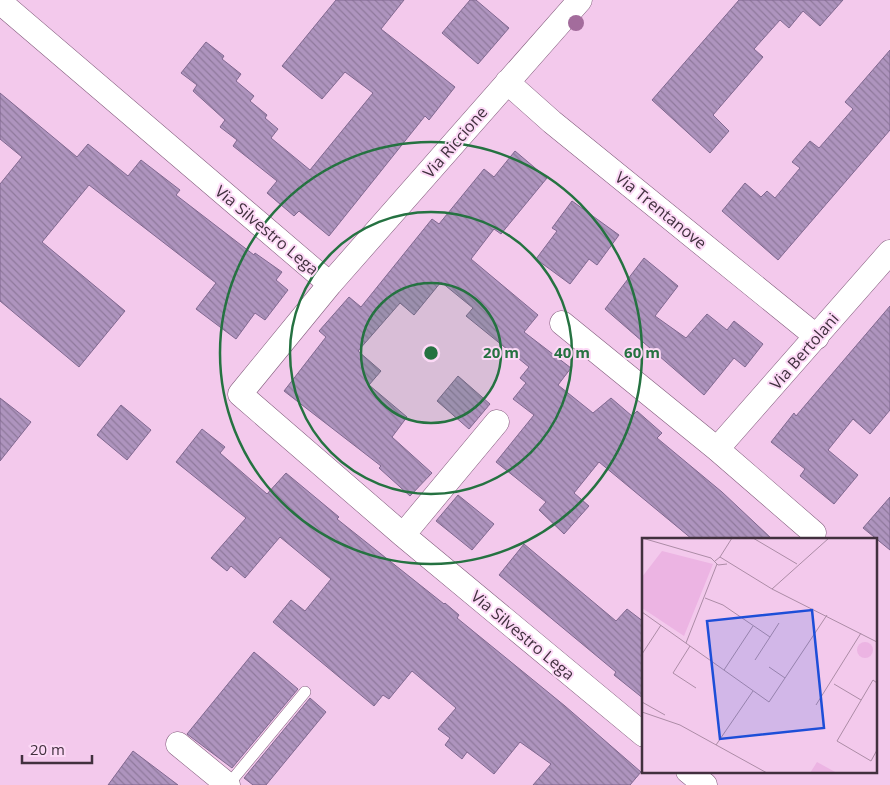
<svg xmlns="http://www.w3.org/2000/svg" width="890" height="785" font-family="'Open Sans',sans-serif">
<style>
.building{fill:url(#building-back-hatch);stroke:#806890}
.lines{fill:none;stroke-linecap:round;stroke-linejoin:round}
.lane-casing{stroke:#825c7c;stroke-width:12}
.street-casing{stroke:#825c7c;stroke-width:25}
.lane{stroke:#fff;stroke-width:11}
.street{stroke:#fff;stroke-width:24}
.tree{fill:#a36c9c}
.ring{fill:none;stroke:#257241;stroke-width:2.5}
.labels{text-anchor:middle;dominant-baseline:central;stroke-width:4;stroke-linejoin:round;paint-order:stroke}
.street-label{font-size:16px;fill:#41303e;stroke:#fcd9f6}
.inset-road{fill:none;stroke:#ac8ca6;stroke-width:1}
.view{fill:#1d4ed8;fill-opacity:0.15;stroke:#1d4ed8;stroke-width:2.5}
.inset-edge{fill:none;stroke:#41303e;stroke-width:2.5}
.centre{fill:#257241;stroke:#fcd9f6;stroke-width:2.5}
.ring-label{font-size:15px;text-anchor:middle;font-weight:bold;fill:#257241;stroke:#fcd9f6;stroke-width:4;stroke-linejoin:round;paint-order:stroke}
</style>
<defs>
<pattern id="building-back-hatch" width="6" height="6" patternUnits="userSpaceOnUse" patternTransform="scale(1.25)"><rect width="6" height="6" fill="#ae94be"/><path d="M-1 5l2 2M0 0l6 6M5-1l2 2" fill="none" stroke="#8f799c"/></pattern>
</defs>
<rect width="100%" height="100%" fill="#f3c9ec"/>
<path class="building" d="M336,0H404L381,29L455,87L429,120L425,116L329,236L299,211L294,216L267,193L277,181L233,146L237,140L220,127L225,120L193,91L197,85L181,73L206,42L224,56L222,59L241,74L236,81L254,96L250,101L267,115L265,118L278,129L271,138L310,170L373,93L345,72L322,99L282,66Z
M470,0H476L509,28L478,64L442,33Z
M739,0H843L820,26L803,11L789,28L780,20L754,49L763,57L713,115L729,131L710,153L652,100Z
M890,50V130L778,260L722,211L745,183L761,197L767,191L775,198L800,168L792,162L810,141L819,148L853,109L845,102Z
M0,93L77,157L88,144L128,176L141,160L180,190L176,195L254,255L255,253L282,272L276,280L288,290L265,320L255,313L236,339L196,309L216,283L89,185L42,242L125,311L79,367L0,301V184L22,157L0,139Z
M515,151L547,178L501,234L494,229L471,259L538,315L524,332L571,368L558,385L593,413L611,398L632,416L637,411L662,433L657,438L722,492L772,539H692L599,462L574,493L589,506L564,534L539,510L546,502L496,462L534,415L513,399L526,383L520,378L529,367L466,316L473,308L441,282L414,315L400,303L358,351L381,371L369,385L407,417L392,437L432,473L410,496L379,468L381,466L284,391L326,337L319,331L349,297L361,307L432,219L439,224L484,169L494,177Z
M572,201L619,235L597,265L589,259L570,284L536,259L557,231L552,228Z
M644,258L678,286L655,316L686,338L707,314L727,330L734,321L763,344L745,367L734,358L704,395L605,309Z
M890,306V410L870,434L853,419L828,450L858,475L834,504L800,476L805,469L771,442L794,413L796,416Z
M458,376L490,404L469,429L437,401Z
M0,398L31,422L0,461Z
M121,405L151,430L127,460L97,435Z
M202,429L225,447L220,453L267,494L286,473L339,517L337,519L444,604L445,603L459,615L457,618L565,706L641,772L630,785H533L551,764L520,742L494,774L467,752L462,759L445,745L450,738L438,729L456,708L412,671L389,699L383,695L374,706L273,622L291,600L305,611L331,579L280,537L245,578L231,566L227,571L211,558L246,518L176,462Z
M458,495L494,524L472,550L436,521Z
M890,497V550L863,528Z
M524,544L616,621L627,609L644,622V699L614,675L616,672L499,575Z
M254,652L298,689L232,768L187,734Z
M310,698L326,712L266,785H253L244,778Z
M133,751L178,785H108Z"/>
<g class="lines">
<g class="lane-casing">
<path id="lane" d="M228,785L305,692"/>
</g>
<g class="street-casing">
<path id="street" d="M580,0L330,284L240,394L403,535L644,735
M0,2L330,284
M507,82L552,122L817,337
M562,323L717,449L890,252
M717,449L814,533
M403,535L497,422
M178,744L228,785
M688,771L705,785"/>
</g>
<use href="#lane" class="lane"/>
<use href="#street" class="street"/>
</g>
<circle class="tree" cx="576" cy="23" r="8"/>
<circle cx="431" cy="353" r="70" fill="#257241" fill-opacity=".12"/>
<g class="ring">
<circle cx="431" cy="353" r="70"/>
<circle cx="431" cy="353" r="141"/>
<circle cx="431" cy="353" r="211"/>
</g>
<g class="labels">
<g class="street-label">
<text transform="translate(455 142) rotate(-49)">Via Riccione</text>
<text transform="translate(661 210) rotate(39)">Via Trentanove</text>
<text transform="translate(267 230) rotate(40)">Via Silvestro Lega</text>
<text transform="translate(804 351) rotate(-49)">Via Bertolani</text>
<text transform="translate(523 635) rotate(40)">Via Silvestro Lega</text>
</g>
</g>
<g transform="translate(642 538)">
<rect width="235" height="235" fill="#f3c9ec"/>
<path d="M215 112a8 8 0 1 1 16 0a8 8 0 1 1-16 0Z" fill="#ecb4e3"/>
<path d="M20,13L71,26L42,98L0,70V39ZM175,224L195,235H168Z" fill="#ecb4e3"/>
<path class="inset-road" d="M0,0L69,20L76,27L85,26M111,0L155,26M78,19L90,0M73,23L78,19L130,51L235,104M130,51L187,0M63,60L81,67L128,99L113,122M0,74L127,164L185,77M128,99L137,85M44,105L75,26M48,108L31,135L54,150M0,116L19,87M127,129L143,140M82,132L111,88M235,145L231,142L195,203L229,223L235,212M192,146L219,162M0,164L23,177M174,167L219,95M0,174L38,187L125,235M74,207L111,153"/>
<path class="view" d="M170,72L182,190L78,201L65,83Z"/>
<rect width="235" height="235" class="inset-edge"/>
</g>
<circle cx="431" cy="353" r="8" class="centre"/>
<g class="ring-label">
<text x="501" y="358">20 m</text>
<text x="572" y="358">40 m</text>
<text x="642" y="358">60 m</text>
</g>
<path d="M22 755v8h70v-8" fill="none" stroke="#41303e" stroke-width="2.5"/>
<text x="30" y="755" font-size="15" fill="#41303e" stroke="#fcd9f6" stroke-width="4" paint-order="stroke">20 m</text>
</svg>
